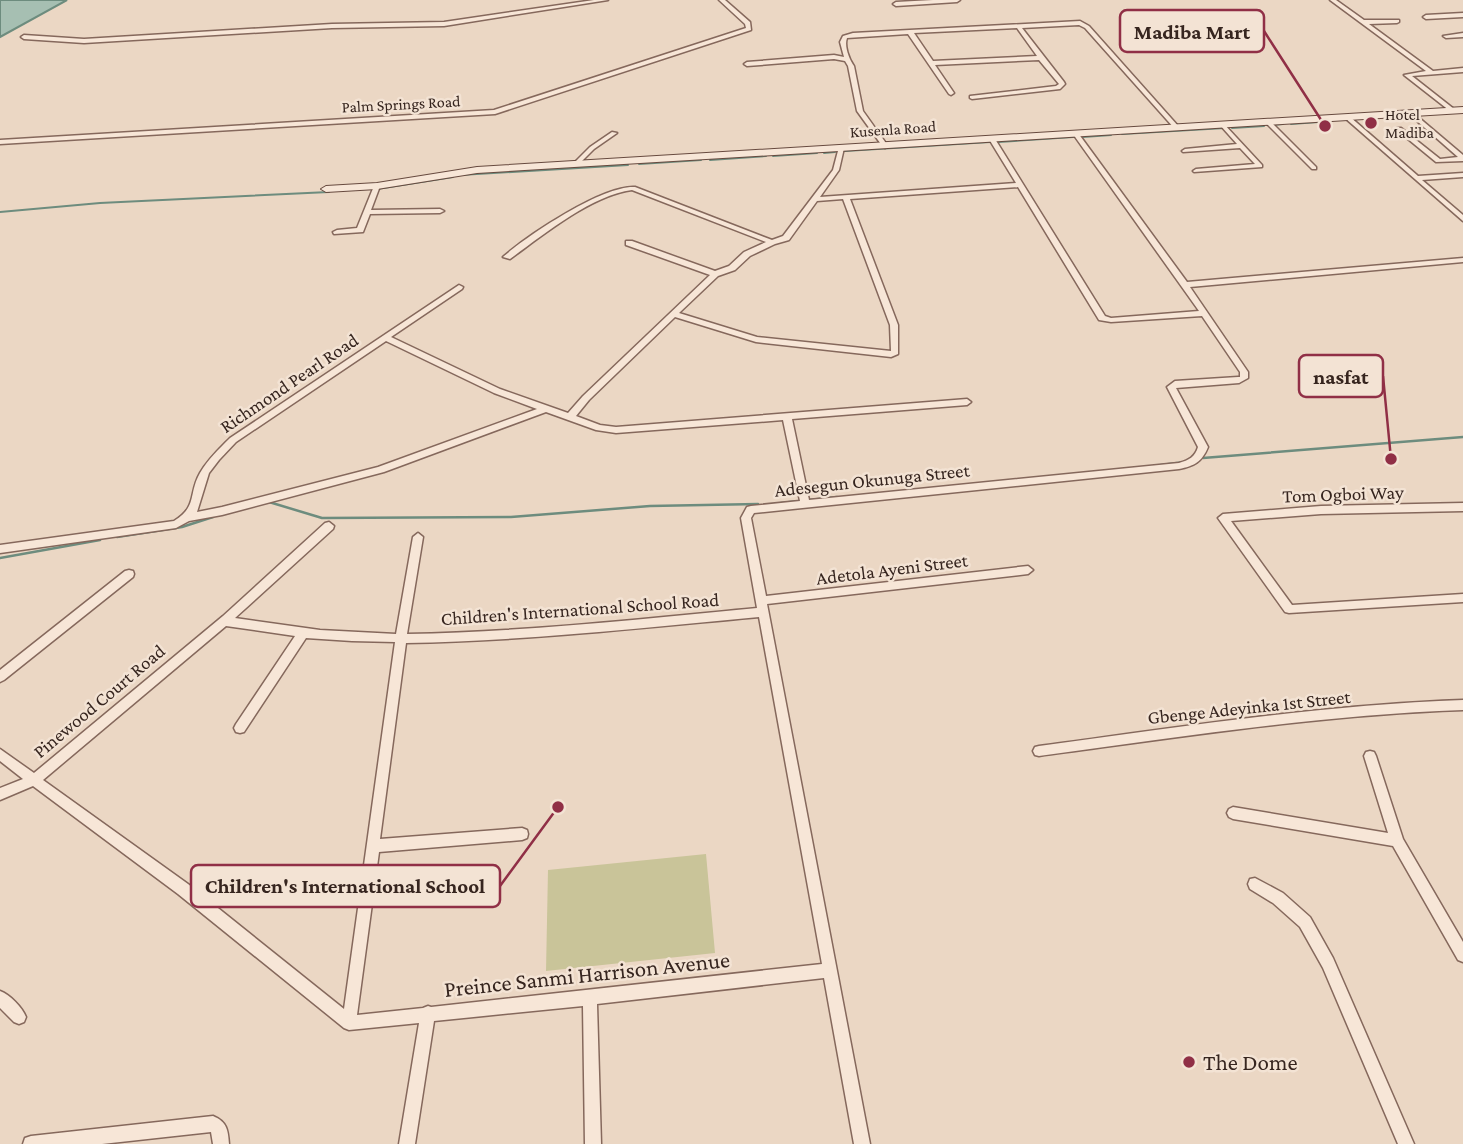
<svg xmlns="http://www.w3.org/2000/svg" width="1463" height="1144" font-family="'Crimson Pro',serif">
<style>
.green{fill:#c9c499}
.water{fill:#a6bfb2;stroke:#6d8c7e;stroke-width:2}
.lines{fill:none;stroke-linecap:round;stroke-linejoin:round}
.stream-far1{stroke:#6d8c7e;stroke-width:2}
.stream{stroke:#6d8c7e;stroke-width:2.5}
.street-casing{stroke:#85685c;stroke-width:3}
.secondary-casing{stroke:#674a3f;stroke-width:2}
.street{fill:#f7e6d7;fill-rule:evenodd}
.secondary{fill:#f7e6d7;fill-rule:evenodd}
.poi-dot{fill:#902f46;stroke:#f3e3d4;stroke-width:2.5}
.labels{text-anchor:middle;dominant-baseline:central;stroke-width:5;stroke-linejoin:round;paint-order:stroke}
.far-street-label{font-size:16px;fill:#36251f;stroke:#f3e3d4}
.far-poi-label{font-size:16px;fill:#36251f;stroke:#f3e3d4;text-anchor:start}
.street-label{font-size:19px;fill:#36251f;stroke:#f3e3d4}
.near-street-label{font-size:23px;fill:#36251f;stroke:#f3e3d4}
.near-poi-label{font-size:23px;fill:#36251f;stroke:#f3e3d4;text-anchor:start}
.leader{fill:none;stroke:#902f46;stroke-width:2.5}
.callout-dot{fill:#902f46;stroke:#f3e3d4;stroke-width:2.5}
.callout{fill:#f3e3d4;stroke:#902f46;stroke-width:2.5}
.callout-label{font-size:21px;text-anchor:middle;font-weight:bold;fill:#36251f}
</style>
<rect width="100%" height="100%" fill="#ebd7c4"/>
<path class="green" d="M706,854L715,953L546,971L548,870Z"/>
<path class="water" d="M0,0H67L0,37Z"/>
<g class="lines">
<path class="stream-far1" d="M1291,124L1332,121
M1272,125L1283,124
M1232,128L1264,126
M1122,134L1225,128
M1083,137L1111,135
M999,142L1073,137
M845,151L990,142
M824,153L835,152
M773,156L817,153
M710,160L766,156
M639,164L701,160
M460,175L628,165
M377,189L453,177
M0,212L100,203L329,192"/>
<path class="stream" d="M1203,458L1463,437
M1161,465L1185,462
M269,502L322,518L511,517L650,506L758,504
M781,503L837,497
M117,537L182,527L213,517
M0,558L100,540"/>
<g class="street-casing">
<path id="street" d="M594,0H608L444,26L332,28L84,43L24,39L21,37L24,35L84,39L332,24L444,22Z
M719,0H725L750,22L751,30L495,114L0,144V140L494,110L746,28L745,24Z
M933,0H960L957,2L896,6L893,4L896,2Z
M1330,0H1336L1364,20H1399V22L1397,23L1369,24L1433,71L1463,68V72L1412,76L1454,109V111H1450L1404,75L1426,71Z
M1463,13V17L1426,19L1423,17L1426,15Z
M1080,21L1089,26L1179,127V129H1175L1085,28L1079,25L1022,28L1064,82L1065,84L1060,89L972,99L970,98V96L1056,86L1059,84L1039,60L935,65L954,93L951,95L949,94L908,34L847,38C844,46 849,59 854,66L863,111L888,146L885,148L883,147L857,111L848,66L845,61L834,59L747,66L744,64L747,62L834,55L844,57L840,42L843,36L853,33ZM1017,28L1037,56L933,61L914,33Z
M1463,33V37L1446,38L1443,36Z
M1411,111L1463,155V161L1436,162L1397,130V128H1401L1440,159L1458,157L1409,114L1408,113Z
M1345,116H1349L1418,176L1463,173V177L1422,180L1463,215V221L1345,118Z
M1266,121H1270L1316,167V169H1312L1266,123Z
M1223,123L1262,165V167L1194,172L1193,171L1196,169L1255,164L1240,148L1183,152L1182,151L1185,149L1237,144L1220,125Z
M612,132L617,133L594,149L577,166H573V164L590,147Z
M1076,132L1078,133L1187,282L1463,258V262L1190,287L1248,372V378L1239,383L1176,388L1208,447C1202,462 1194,466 1179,469L754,513L751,518L766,596L1028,566L1033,570L1028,574L767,604L870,1144H854L824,978L597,1004L601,1144H585L583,1006L434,1021L415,1144H399L419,1023L349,1030L344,1028L178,894L33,786L0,800V788L23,779L0,761V749L34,773L223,616L325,523L329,522L334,526L333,529L235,618L320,630L396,634L413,537L418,533L423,537L407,634C524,632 641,619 757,608L741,518L747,507L751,506L800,501L783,420L616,433L596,430L546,412L384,472L222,515L189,521L176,528L0,553V545L174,521C198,506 188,494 200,473C208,459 219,449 230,438L459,285L463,287L462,289L391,337L500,389L568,413L583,396L710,275L626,245V241H632L715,271L729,266L744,252L766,242L632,190C592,195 543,235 510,259L503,257C528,235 603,185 635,187L772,240L783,236L833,170L839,147L844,148L839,170L820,197L1016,183L989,139L992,137L995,139L1105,316L1111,318L1199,311L1073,134ZM1018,187L1099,320L1111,322L1202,316L1240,372V377H1238L1175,381L1167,387L1198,447C1195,457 1189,460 1179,463L809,500L792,419L967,405L971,402L967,399L616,427L600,425L576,416L589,400L675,317L756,342L891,357L898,354V325L850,199ZM843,199L890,325L891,351L757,337L679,313L718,276L735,270L750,256L775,244L789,240L817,201ZM386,341L494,393L537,409L378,467L222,507L197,512L209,473L219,460L236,442ZM759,617L822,964L431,1007L428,1006L423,1008L357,1015L379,852L522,840L527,838L528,834L527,830L522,828L380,839L406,643C524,641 641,628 759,617ZM226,626L295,636L236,724L234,728L236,732L240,733L244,732L306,638L352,641L395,642L344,1009L188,884L43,780Z
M377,184L380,186L371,210L440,209L444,211L440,213L370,214L363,232L334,234L333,232L337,230L357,228L374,186Z
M1463,503V511L1321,514L1231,521L1292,605L1463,594V602L1289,613L1285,612L1218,518L1223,514L1321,506Z
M129,570L133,571L134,574L133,577L4,680L0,682V670L125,571Z
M1463,700V710C1321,715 1180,737 1039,756L1035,755L1033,751L1035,747L1039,746C1180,727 1321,705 1463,700Z
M1370,751L1374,752L1376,756L1403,839L1463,942V962L1458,960L1393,846L1233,819L1229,817L1227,813L1229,809L1233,807L1388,833L1364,756L1366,752Z
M1255,878L1283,893L1310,917L1333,958L1414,1144H1398L1323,968L1300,927L1273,903L1250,889L1248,884L1250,879Z
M0,991C10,995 22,1007 26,1017L24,1022L19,1024L14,1022L0,1008Z
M213,1116C227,1122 228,1130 229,1144H213L211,1132L102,1144H23L25,1138L31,1136Z"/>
</g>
<g class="secondary-casing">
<path id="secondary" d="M1463,107V113L477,173L377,189L326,192L321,189L326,186L377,183L477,167Z"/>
</g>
<use href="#street" class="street"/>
<use href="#secondary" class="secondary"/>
</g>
<g class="poi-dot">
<circle cx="1371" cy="123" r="7"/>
<circle cx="1189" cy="1062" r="7"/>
</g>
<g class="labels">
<g class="far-street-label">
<text transform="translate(401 104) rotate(-3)">Palm Springs Road</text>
<text transform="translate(893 129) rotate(-4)">Kusenla Road</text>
</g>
<g class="far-poi-label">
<text x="1385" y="114">Hotel<tspan x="1385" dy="18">Madiba</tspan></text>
</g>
<g class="street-label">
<text transform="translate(289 383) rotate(-34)">Richmond Pearl Road</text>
<text transform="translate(872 480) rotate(-6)">Adesegun Okunuga Street</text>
<text transform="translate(1343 494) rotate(-2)">Tom Ogboi Way</text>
<text transform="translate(892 569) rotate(-7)">Adetola Ayeni Street</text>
<text transform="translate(580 609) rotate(-4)">Children's International School Road</text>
<text transform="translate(99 701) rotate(-40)">Pinewood Court Road</text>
<text transform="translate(1249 707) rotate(-6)">Gbenge Adeyinka 1st Street</text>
</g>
<g class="near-street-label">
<text transform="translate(587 974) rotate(-6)">Preince Sanmi Harrison Avenue</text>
</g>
<g class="near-poi-label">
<text x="1203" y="1062">The Dome</text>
</g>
</g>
<path class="leader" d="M1325 126L1264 31M1391 459L1383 376M558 807L500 886"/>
<g class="callout-dot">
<circle cx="1325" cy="126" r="7"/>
<circle cx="1391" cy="459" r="7"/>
<circle cx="558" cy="807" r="7"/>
</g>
<g class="callout">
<rect x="1120" y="10" width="144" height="42" rx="7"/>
<rect x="1299" y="355" width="84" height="42" rx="7"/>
<rect x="191" y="865" width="309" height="42" rx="7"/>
</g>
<g class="callout-label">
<text x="1192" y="39">Madiba Mart</text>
<text x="1341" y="384">nasfat</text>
<text x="345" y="893">Children's International School</text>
</g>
</svg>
